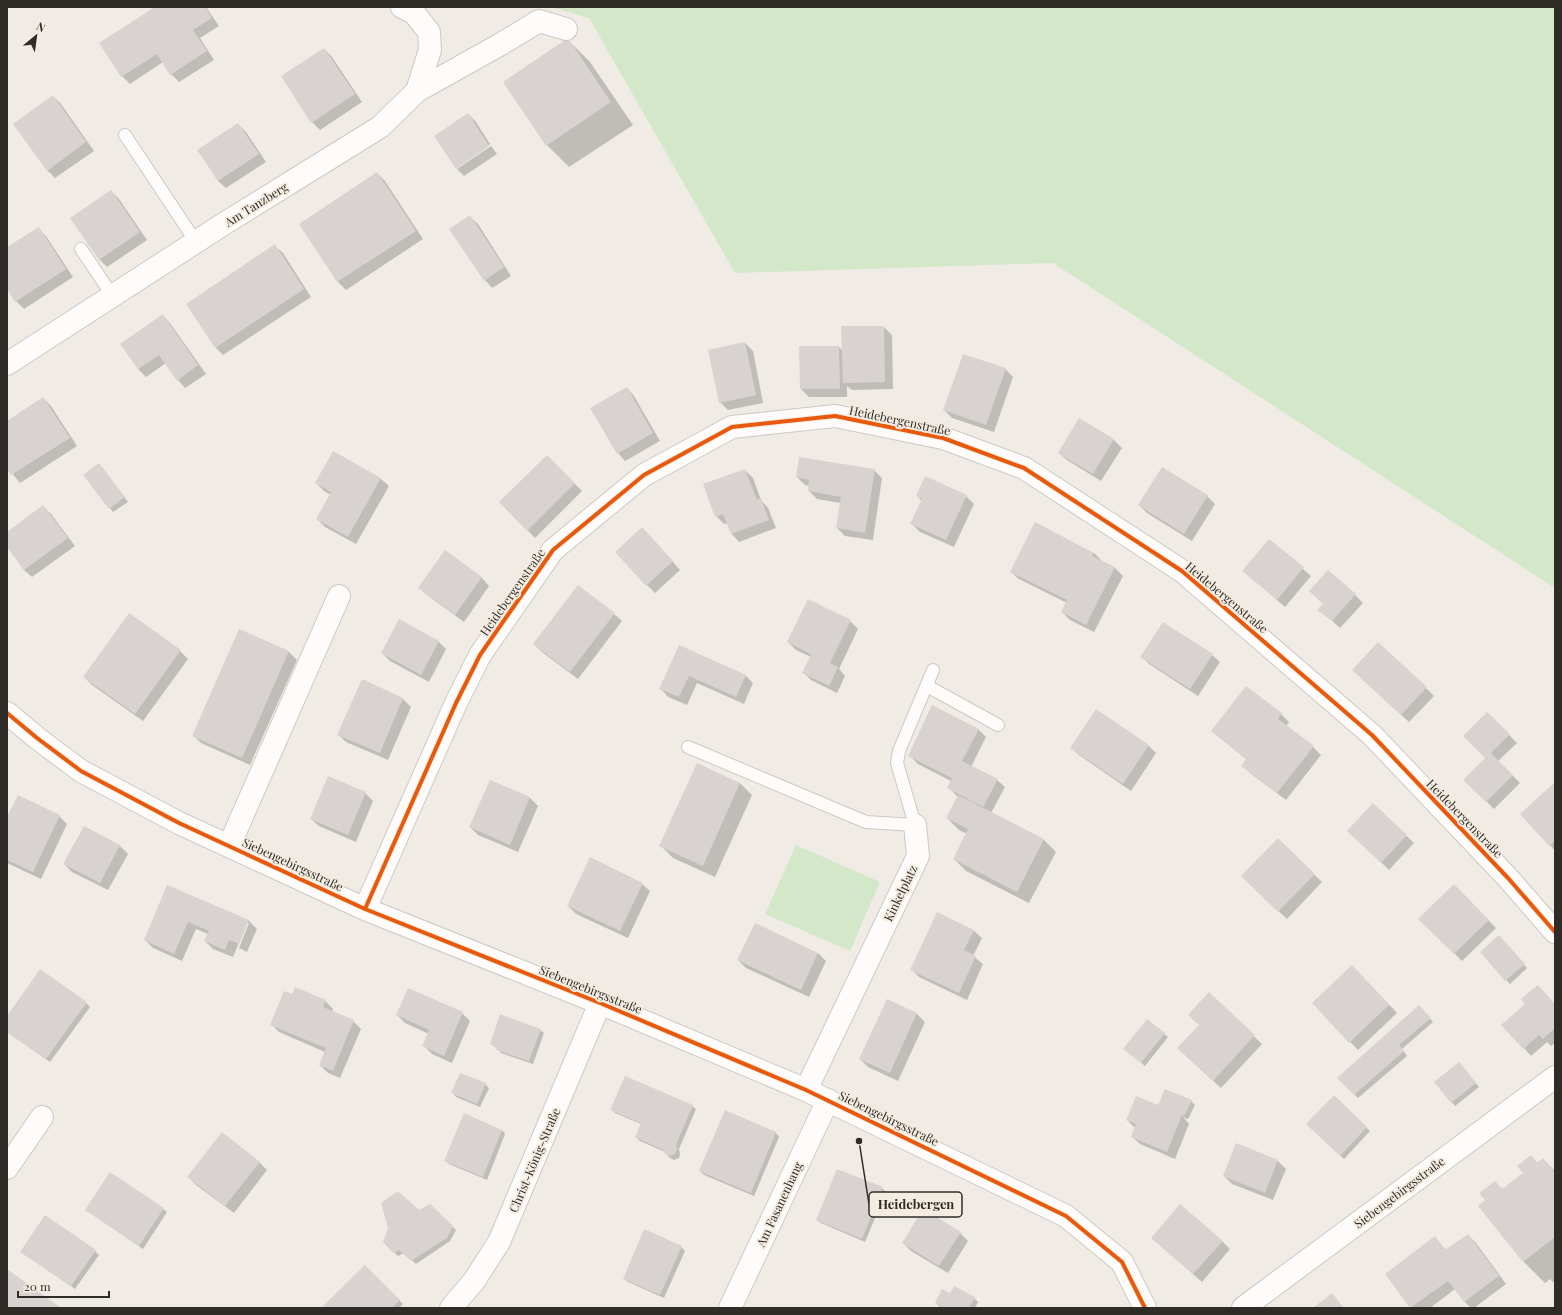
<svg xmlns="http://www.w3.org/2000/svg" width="1562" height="1315" font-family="'Playfair Display',serif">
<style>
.green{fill:#d2e8c9}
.shadow{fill:#0003}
.building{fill:#d8d3d0}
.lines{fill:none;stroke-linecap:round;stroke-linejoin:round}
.lane-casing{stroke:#ccc9c4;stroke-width:14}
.street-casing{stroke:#ccc9c4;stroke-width:24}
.lane{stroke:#fdfcfb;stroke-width:12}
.street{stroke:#fdfcfb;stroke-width:22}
.cycleway-casing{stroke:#f4ece1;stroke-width:6}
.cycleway{stroke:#e8590c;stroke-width:4}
.labels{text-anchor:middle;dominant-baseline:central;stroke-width:4;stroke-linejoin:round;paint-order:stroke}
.street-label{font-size:12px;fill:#2f2c28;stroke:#f4ece1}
.leader{fill:none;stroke:#2f2c28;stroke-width:1.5}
.callout-dot{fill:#2f2c28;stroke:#f4ece1;stroke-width:1.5}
.callout{fill:#f4ece1;stroke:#2f2c28;stroke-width:1.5}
.callout-label{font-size:13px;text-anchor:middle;font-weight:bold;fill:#2f2c28}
</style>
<rect width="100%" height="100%" fill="#f0ebe5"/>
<path class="green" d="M550,7H1555V588L1053,263L735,273L589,18Z
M796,845L880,882L850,951L765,914Z"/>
<path class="shadow" d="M157,7H206L219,26L200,38L214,60L179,82L171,74L163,62L130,84L122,76Z
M568,40L590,62L633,125L569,167L547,145Z
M324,49L332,57L362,102L320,130L312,122Z
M53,96L61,104L94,151L55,178L47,170Z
M468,114L476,122L490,144L457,167V169L436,137Z
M238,124L246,132L266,162L226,188L218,181Z
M491,146L497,154L464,176L457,169Z
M377,173L385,181L423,239L346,290L338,282L300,224Z
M111,191L119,199L147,240L107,267L99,259Z
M470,217L478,224L511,276L492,288L485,280Z
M38,228L46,236L73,277L24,309L16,301L7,287V248Z
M275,246L283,253L311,297L223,355L215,347Z
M163,315L170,323L206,374L185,388L178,380L166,363L146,377L138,369L121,344Z
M884,327L892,335L893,389L852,390L847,386V397H809L801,389L839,347L843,351Z
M745,343L753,351L763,403L728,410L720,402Z
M1005,369L1013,377L994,432L952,418L944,410Z
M627,388L634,396L660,441L625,461L618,453Z
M43,398L51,406L77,446L20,483L7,467V422Z
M1080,419L1114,440L1122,448L1101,481L1067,460L1059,453Z
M334,452L381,479L389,486L356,544L325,527L317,519L331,495L324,491L316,483Z
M547,456L582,491L535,538L500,502Z
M99,464L128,502L113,512L84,475Z
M745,470L753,478L761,500L768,508L776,528L739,542L732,534L728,523L724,524L716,516Z
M874,470L882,478L873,540L845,536L837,528L841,503L817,499L809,491V486L805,485L797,477Z
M917,496H966L974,504L954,547L920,532L912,524L922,501Z
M1207,496L1215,504L1192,541L1147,513L1139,505Z
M43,506L51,514L75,546L32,577L24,570L7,546V533Z
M650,536L680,570L655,593L647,585Z
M1269,540L1311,576L1285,607L1244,571Z
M445,552L482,578L489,586L464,622L427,595L419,587Z
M1094,553L1102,561L1115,568L1123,576L1094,632L1070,620L1062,612L1067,603L1019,579L1011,572Z
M1355,595L1363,603L1340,628L1319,609L1324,604Z
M614,614L622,621L578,679L542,652L534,644Z
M850,621L858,629L839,669L845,676L837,693L811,680L803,672L811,657L796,650L788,642Z
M240,630L289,652L297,660L250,765L201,743L194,736Z
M438,641L446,649L429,682L390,661L382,653Z
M680,646L746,676L753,683L744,704L697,683L687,705L668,697L661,689Z
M180,651L188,659L143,721L92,685L84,677Z
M1212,655L1220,662L1198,696L1149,664L1141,656Z
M1361,678L1426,688L1434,696L1409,722Z
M403,699L411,707L388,760L346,742L338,734Z
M1487,713L1517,743L1498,761L1520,783L1494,809L1465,780L1487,758Z
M1281,714L1289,722L1286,726L1313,747L1321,755L1286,800L1250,773L1243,765L1247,760L1212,731Z
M978,729L986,737L971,767L997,780L1005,787L991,813L1044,840L1056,852L1029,903L966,871L954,859L967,834L959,830L947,818L958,797L948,787L951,781L918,764L910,756Z
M1149,746L1156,753L1131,791L1079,755L1071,748Z
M490,781L530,798L538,806L518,852L478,835L470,827Z
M740,783L752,795L715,877L673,858L661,846Z
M1555,784V851L1550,845Z
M365,793L373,801L356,842L319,826L311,819Z
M1373,805L1414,843L1389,870L1349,831Z
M59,816L67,824L41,879L7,863V819Z
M84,827L120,846L128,854L108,890L72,872L64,864Z
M1278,840L1322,882L1287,919L1242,876Z
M642,884L650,891L628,938L576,914L568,906Z
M1454,886L1496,928L1462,961L1420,919Z
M167,887L249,921L257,929L247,952L239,948L249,923H247L233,957L213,949L205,941L208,934L196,929L182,961L153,948L145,940Z
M938,913L974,931L982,938L973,956L983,964L967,1000L919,977L911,969Z
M1502,940L1527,968L1510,984L1481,952Z
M818,953L826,961L809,997L746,968L738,960Z
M1360,974L1397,1013L1358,1050L1313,1003Z
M1209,994L1262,1044L1221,1088L1186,1056L1200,1025Z
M887,1000L917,1014L925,1022L898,1081L868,1067L860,1059Z
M325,1001L333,1009L332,1012L353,1021L361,1029L340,1078L328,1073L320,1065L325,1052L279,1032L271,1024Z
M86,1003L90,1007L50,1062L7,1032V1018Z
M1555,1004V1043L1551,1046L1547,1042L1531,1056L1524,1048Z
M1423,1010L1433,1022L1402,1049L1407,1056L1358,1098L1338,1078Z
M462,1013L470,1021L452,1063L432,1054L424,1046L429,1034L405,1023L397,1015Z
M540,1030L544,1033L533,1064L501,1053L498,1049L491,1044Z
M1164,1034L1168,1037L1145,1066L1128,1052Z
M1463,1067L1479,1087L1455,1106L1435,1082Z
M485,1084L489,1088L480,1107L456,1097L453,1093Z
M1334,1097L1370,1131L1344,1159L1307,1124Z
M1191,1101L1195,1105L1188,1119L1183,1117L1189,1124L1175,1159L1140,1144L1132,1137L1135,1128L1127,1120Z
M692,1106L696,1109L679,1149L680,1154L679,1158L674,1160L669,1157L665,1152L640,1141L636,1137L641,1124L615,1113L612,1110Z
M725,1112L776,1133L779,1137L754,1196L704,1175L700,1171Z
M502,1130L505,1134L487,1180L449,1164L445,1160Z
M1236,1144L1278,1161L1286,1169L1273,1200L1232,1184L1224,1176Z
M1531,1156L1538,1164L1543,1159L1555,1171V1284L1550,1279L1545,1283L1523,1261L1486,1201L1495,1182L1503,1190L1524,1173Z
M259,1162L267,1170L234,1213L196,1185L188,1177Z
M882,1188L886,1192L865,1242L821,1223L817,1220Z
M430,1205L456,1230L450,1241L416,1264L404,1253L398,1256L384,1242L418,1211Z
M163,1209L167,1212L143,1249L86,1210Z
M960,1233L968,1241L948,1273L911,1251L903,1243Z
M1468,1235L1476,1243L1506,1284L1474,1308H1471L1464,1301L1455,1289L1430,1308H1411L1386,1274L1435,1238L1447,1251Z
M1222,1241L1230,1249L1202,1282L1161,1246Z
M681,1247L685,1251L664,1298L628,1282L624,1279Z
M95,1251L99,1255L75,1289L21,1252Z
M365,1266L403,1304L399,1308H323Z
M950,1294L974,1298L978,1302L975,1308H941L936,1303Z"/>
<path class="building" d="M155,7H205L212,18L193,30L207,51L170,75L157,54L121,77L99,43Z
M568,38L611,102L546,146L503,82Z
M324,48L355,94L311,123L281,76Z
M53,95L86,142L47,171L13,124Z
M468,113L489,146L456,169L434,136Z
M238,123L259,154L218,181L197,150Z
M377,172L416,231L337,282L299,224Z
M111,190L140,232L99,260L70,218Z
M470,215L504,267L484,281L449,229Z
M39,227L66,269L15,302L7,289V247Z
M275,244L304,289L215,348L186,304Z
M163,314L198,365L177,381L159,355L138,369L120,344Z
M841,326H884L885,382L843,383Z
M745,342L756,395L719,403L708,350Z
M799,346H839L840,389H800Z
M963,354L1006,368L986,425L943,410Z
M627,387L653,433L617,454L590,408Z
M43,397L70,438L11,475L7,469V421Z
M1079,418L1114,439L1093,474L1058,453Z
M333,451L381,478L348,537L316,519L331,492L315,483Z
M547,455L575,483L527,531L499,502Z
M799,457L875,469L865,533L836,528L841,497L808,491L809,480L796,477Z
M99,463L125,497L109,509L83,475Z
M1162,467L1208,495L1184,534L1138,505Z
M745,469L757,500L761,498L769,520L731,534L723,514L715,517L703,484Z
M925,476L967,495L946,540L910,524L922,499L916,496Z
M43,505L68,538L24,570L7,547V532Z
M1035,522L1094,553L1092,556L1115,567L1086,625L1061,612L1067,600L1010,572Z
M642,527L673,561L646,586L615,552Z
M1269,539L1304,567L1277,600L1242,571Z
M445,550L482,577L455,615L418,588Z
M1328,570L1356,594L1332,621L1317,610L1323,604L1309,591Z
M578,585L615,613L570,672L533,644Z
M808,599L851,620L830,663L838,667L829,686L802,673L811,654L787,642Z
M129,613L181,650L135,714L83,677Z
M399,619L439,641L421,675L381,653Z
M1163,622L1213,654L1190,689L1140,657Z
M239,629L289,651L242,758L192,736Z
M1378,642L1427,687L1401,715L1352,670Z
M679,645L746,675L736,697L689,676L679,697L659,689Z
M362,679L403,698L380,753L337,735Z
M1246,686L1282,713L1278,719L1314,746L1277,793L1241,766L1246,759L1211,731Z
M932,705L979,729L962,761L998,779L983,807L947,788L952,778L908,756Z
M1096,709L1149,745L1123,784L1070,748Z
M1487,712L1510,734L1491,753L1513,775L1486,802L1463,780L1485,758L1463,736Z
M697,763L740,783L703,866L659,846Z
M328,776L366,792L348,835L310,819Z
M490,780L530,797L510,845L469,827Z
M1555,782V841L1549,846L1520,814Z
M18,795L60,815L33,872L7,860V817Z
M958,795L1044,839L1017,892L953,859L968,829L946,818Z
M1373,803L1407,835L1381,863L1347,831Z
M84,826L120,845L100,883L63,864Z
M1278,838L1315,874L1278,912L1241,876Z
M590,857L643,883L620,931L567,906Z
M1454,884L1489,920L1454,954L1418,919Z
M167,885L249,920L239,944L229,940L225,950L204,941L209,931L188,922L174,954L144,940Z
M937,912L974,930L964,950L976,956L959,993L910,970Z
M755,923L818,953L801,990L737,960Z
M1499,935L1525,964L1505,981L1480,952Z
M1352,965L1389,1005L1349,1043L1312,1003Z
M40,969L87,1002L46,1059L7,1032V1016Z
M1538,985L1555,1004V1028L1543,1039L1539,1035L1523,1049L1501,1025L1525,1004L1521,999Z
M295,987L326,1000L323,1007L354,1020L333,1071L319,1065L326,1048L270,1025L284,991L292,994Z
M408,988L463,1012L444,1056L422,1046L429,1030L396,1015Z
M1209,992L1255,1035L1213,1081L1177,1048L1199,1025L1188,1015Z
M887,999L917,1013L890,1073L859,1059Z
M1419,1005L1431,1018L1399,1045L1404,1051L1354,1095L1337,1078Z
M500,1014L541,1029L529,1061L496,1050L497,1047L490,1044Z
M1147,1019L1165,1033L1141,1063L1123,1049Z
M1459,1062L1476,1083L1451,1103L1434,1082Z
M460,1073L486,1083L477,1104L451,1093Z
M625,1076L693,1105L676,1145L677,1149L675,1154L670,1156L665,1154L663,1150L635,1137L641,1123L610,1110Z
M1165,1089L1192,1100L1184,1116L1182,1115L1167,1152L1131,1137L1136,1124L1126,1120L1136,1096L1158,1105Z
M1334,1095L1367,1127L1340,1156L1306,1124Z
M725,1110L776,1132L751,1193L699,1171Z
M464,1113L502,1130L483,1177L444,1161Z
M222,1132L260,1162L225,1206L187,1177Z
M1236,1143L1278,1160L1265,1193L1223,1176Z
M1531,1155L1537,1163L1543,1158L1555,1173V1237L1523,1262L1478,1206L1485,1200L1479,1193L1495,1181L1502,1189L1523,1173L1517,1166Z
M837,1169L883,1187L862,1239L816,1220Z
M110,1172L164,1208L139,1246L85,1210Z
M398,1191L419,1210L430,1204L453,1226L447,1238L411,1261L399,1250L393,1253L383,1242L388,1228L381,1203Z
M1180,1204L1223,1241L1193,1274L1151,1238Z
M923,1209L961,1232L939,1266L902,1243Z
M45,1215L96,1250L71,1286L20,1252Z
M644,1229L682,1246L660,1295L623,1279Z
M1468,1234L1499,1276L1464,1302L1448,1281L1410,1308L1385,1274L1435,1236L1445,1250Z
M365,1265L400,1300L392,1308H321Z
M7,1269L60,1307L59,1308H7Z
M954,1286L975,1297L969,1308H940L941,1306L935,1303L942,1289L950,1293Z
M1332,1293L1344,1308H1313Z"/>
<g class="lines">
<g class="lane-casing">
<path id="lane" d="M125,135L196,242
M81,249L112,295
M927,686L998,725
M688,747L866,822L915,825L897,763L899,751L933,670"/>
</g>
<g class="street-casing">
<path id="street" d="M417,91L501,44L539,21L566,29
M7,364L222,225L380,127L417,91L430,50L429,32L414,13L402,7
M7,713L37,738L81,771L179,823L365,909L600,1003L806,1090L1066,1216L1122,1262L1145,1308
M229,846L339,596
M365,909L456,703L480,655L553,550L644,475L732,427L835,416L943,438L1024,468L1182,571L1372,735L1508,878L1555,932
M806,1090L918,856L915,825
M7,1168L42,1117
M451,1308L474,1281L499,1242L600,1003
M730,1308L828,1100
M1243,1308L1555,1077"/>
</g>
<use href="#lane" class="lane"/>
<use href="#street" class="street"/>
<g class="cycleway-casing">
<path id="cycleway" d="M7,713L37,738L81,771L179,823L365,909L600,1003L806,1090L1066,1216L1122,1262L1145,1308
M365,909L456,703L480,655L553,550L644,475L732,427L835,416L943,438L1024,468L1182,571L1372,735L1508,878L1555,932"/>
</g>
<use href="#cycleway" class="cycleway"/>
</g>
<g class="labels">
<g class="street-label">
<text transform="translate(256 204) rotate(-32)">Am Tanzberg</text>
<text transform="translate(900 420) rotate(12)">Heidebergenstraße</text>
<text transform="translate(512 592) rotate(-55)">Heidebergenstraße</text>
<text transform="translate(1227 597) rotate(40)">Heidebergenstraße</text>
<text transform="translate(1465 818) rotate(46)">Heidebergenstraße</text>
<text transform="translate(293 864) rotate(25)">Siebengebirgsstraße</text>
<text transform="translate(900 893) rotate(-64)">Kinkelplatz</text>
<text transform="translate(591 989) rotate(22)">Siebengebirgsstraße</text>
<text transform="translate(889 1118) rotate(26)">Siebengebirgsstraße</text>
<text transform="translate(534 1160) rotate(-67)">Christ-König-Straße</text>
<text transform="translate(1399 1192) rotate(-37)">Siebengebirgsstraße</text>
<text transform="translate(779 1204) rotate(-65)">Am Fasanenhang</text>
</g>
</g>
<path class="leader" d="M859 1141L869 1204"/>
<circle class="callout-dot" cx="859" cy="1141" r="4"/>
<rect class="callout" x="869" y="1192" width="93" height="25" rx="4"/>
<g class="callout-label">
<text x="916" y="1209">Heidebergen</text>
</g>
<rect width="1562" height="1315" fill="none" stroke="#2f2c28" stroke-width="16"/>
<g transform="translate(36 36) rotate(29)" stroke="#f4ece1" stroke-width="3" paint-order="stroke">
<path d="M0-3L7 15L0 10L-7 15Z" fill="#2f2c28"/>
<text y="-6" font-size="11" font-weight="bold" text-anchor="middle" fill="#2f2c28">N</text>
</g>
<path d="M18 1291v6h91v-6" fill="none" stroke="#2f2c28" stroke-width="2"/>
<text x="24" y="1291" font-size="12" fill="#2f2c28" stroke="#f4ece1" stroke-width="3" paint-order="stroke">20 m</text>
</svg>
